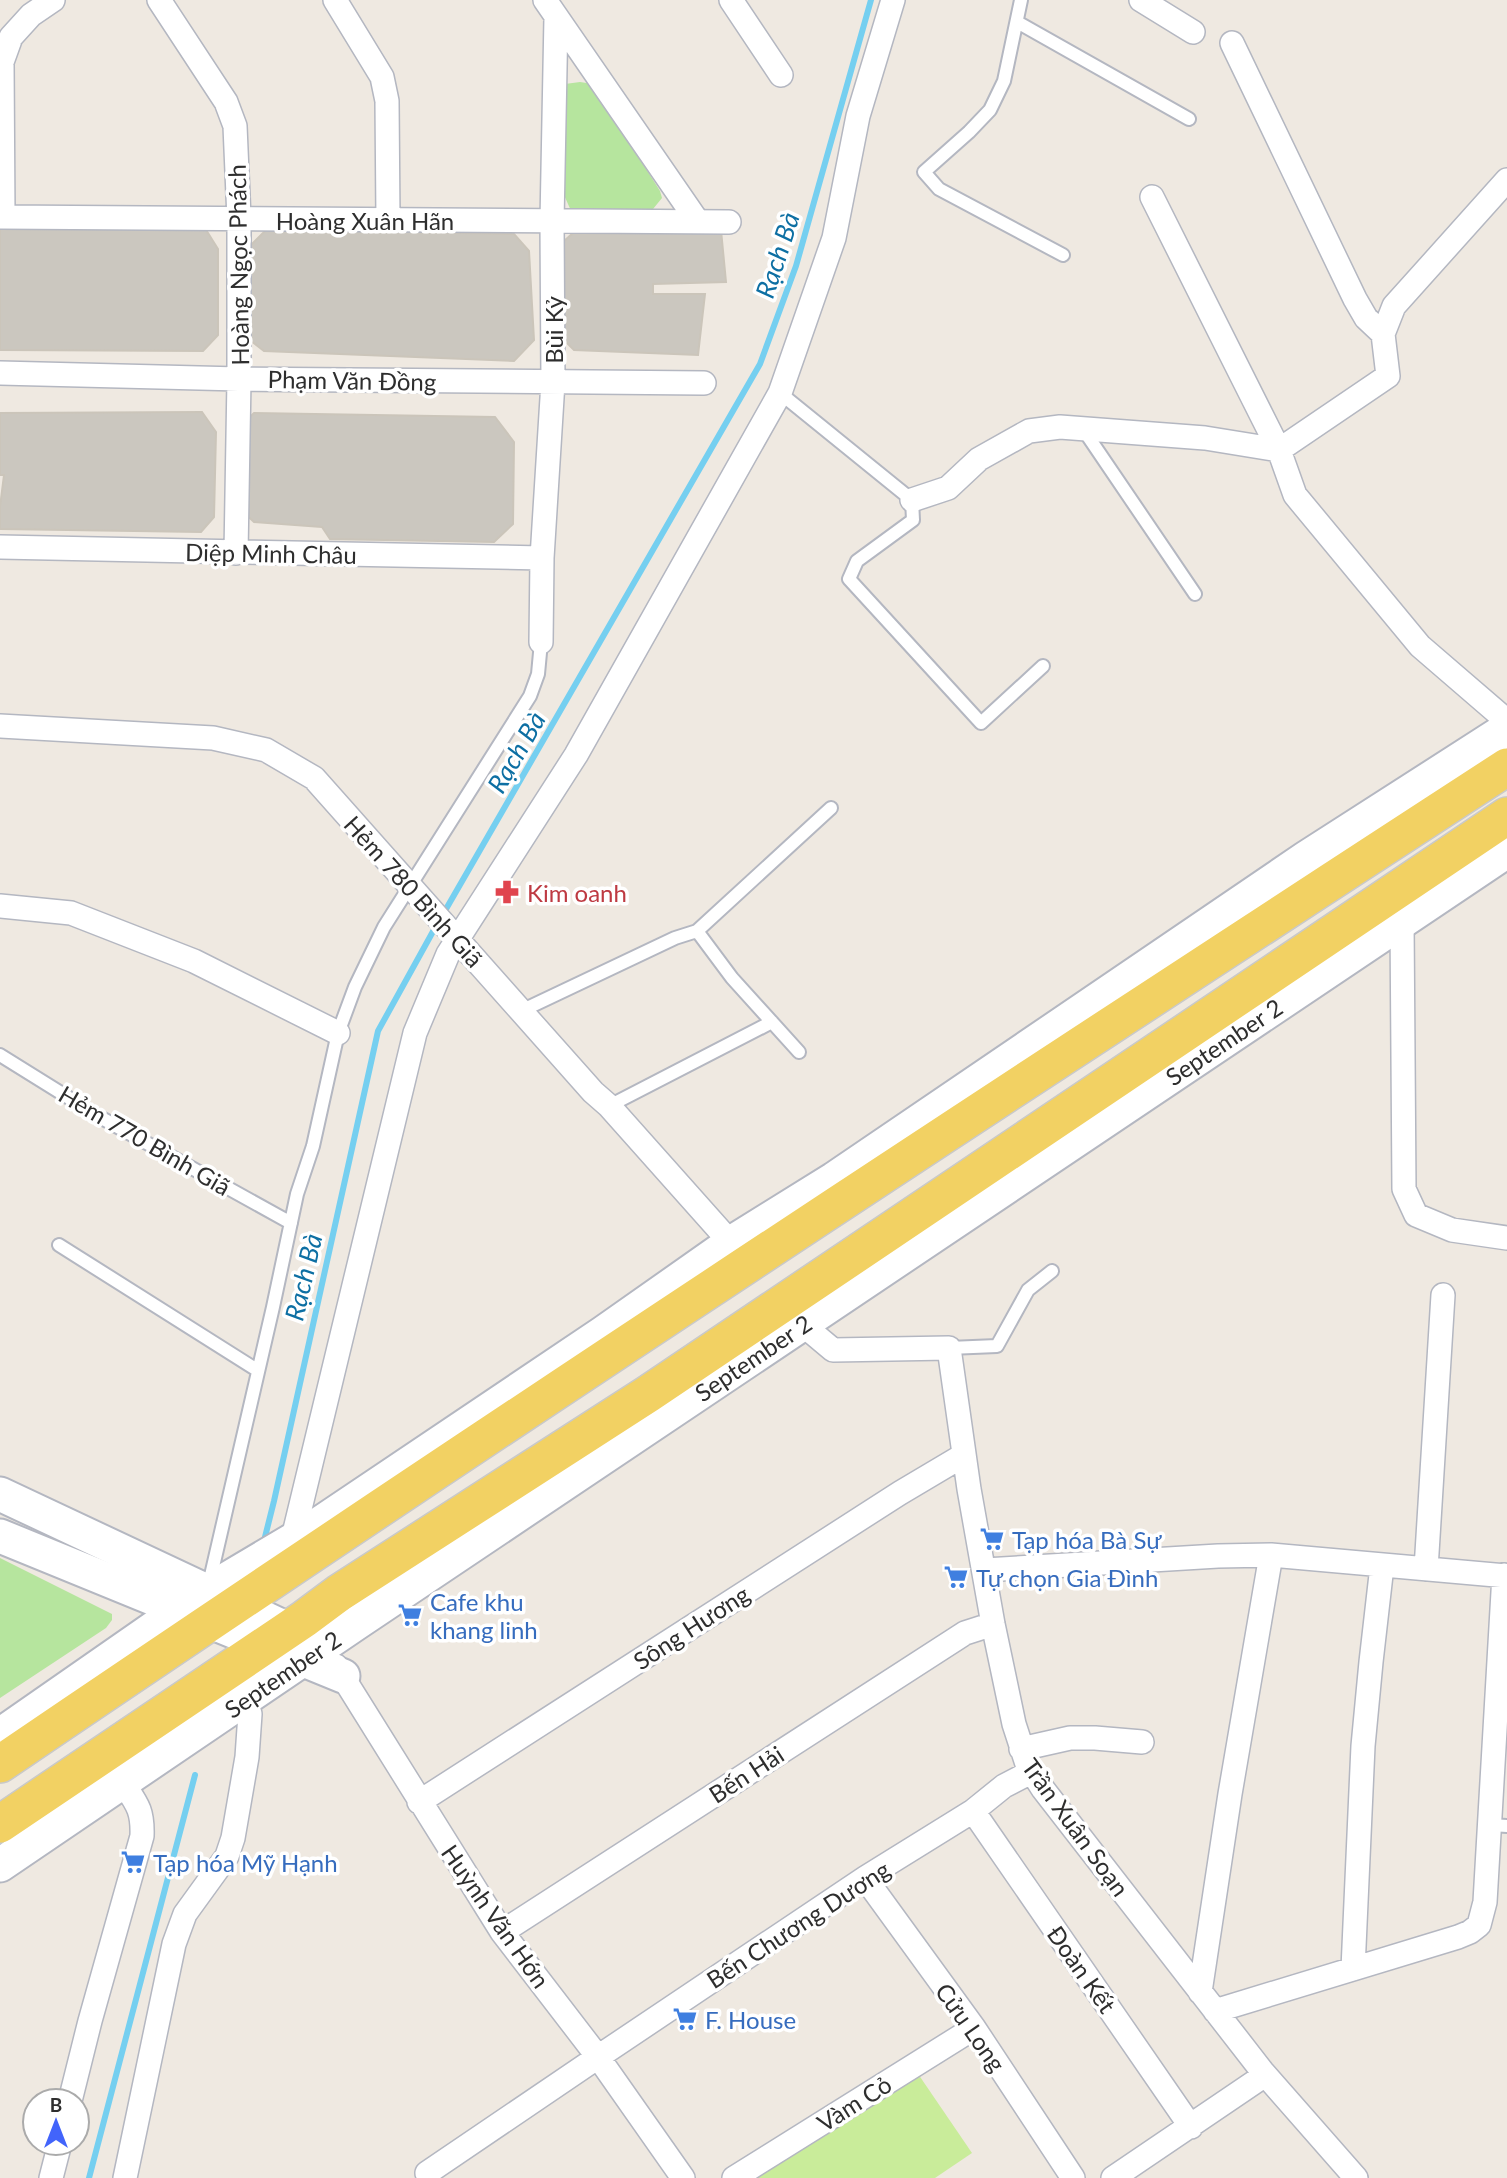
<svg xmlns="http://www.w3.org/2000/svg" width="1507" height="2178" font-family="Lato,sans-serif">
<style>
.green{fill:#b6e59e}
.pitch{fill:#c9ec9a}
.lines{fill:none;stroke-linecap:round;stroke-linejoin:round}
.stream{stroke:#75cff0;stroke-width:6}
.building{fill:#cbc7bf;stroke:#cbc5ba;stroke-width:2}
.service-casing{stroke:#b4b7c1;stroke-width:16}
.minor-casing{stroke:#b4b7c1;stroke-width:26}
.secondary-casing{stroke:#b4b7c1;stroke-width:37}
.primary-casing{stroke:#c9c9c9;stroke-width:40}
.service{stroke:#fff;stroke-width:12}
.minor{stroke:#fff;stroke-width:23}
.secondary{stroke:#fff;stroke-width:33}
.primary{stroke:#f2d163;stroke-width:37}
.labels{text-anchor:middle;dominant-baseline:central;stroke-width:7;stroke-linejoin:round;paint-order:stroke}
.street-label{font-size:24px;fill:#2e2e2e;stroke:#fff}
.health-label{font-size:24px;fill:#be3a42;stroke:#fff;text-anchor:start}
.shop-label{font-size:24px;fill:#366cbe;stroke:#fff;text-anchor:start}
.water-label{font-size:26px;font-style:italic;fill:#0d6fa3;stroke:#fff}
</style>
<rect width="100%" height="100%" fill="#efe9e1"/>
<path class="green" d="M580,82L593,84L660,191L662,198L653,209L572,213L564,195L565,84Z
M0,1558L112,1614V1620L106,1628L0,1698Z"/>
<path class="pitch" d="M912,2065L972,2153L935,2178H744Z"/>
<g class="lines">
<path class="stream" d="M442,916L760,364L796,266L871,0
M263,1545L274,1501L378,1031L436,926
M89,2178L195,1775"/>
</g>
<path class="building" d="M0,225H203L218,249V335L203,351L0,350Z
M267,229L514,234L529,251L534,340L514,361L264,351L246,337L248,248Z
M721,230L726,282L653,284V294H705L698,355L574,350L561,337L562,243L574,232Z
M202,412L216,432L214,517L201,532L0,529V507L4,475H0V413Z
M254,413L495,417L514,442L513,524L494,542L330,539L322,527L254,522L238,507V428Z"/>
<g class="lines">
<g class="service-casing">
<path id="service" d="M1021,0L1004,81L990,110L969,132L924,172L939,189L1063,255
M1017,22L1189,119
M780,393L912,500L913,520L857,561L849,579L981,723L1043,666
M1083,429L1195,594
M697,931L732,978L799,1052
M521,1011L675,938L697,931L831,808
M0,1055L98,1116L291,1223
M609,1106L772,1022
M59,1245L257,1370
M949,1348L997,1346L1028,1290L1052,1271
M209,1584L273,1307L297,1194L313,1146L338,1033L355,987L384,927L530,696L538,674L541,642
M1491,1825L1507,1826"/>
</g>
<g class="minor-casing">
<path id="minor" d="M159,0L226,102L235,126L239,219V379L236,553
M335,0L382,77L387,101L388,220
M545,0L698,222
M731,0L781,75
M1141,0L1193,32
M1232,43L1355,299L1366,318L1383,334
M1152,197L1279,450L1295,495L1420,646L1507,721
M0,217L729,222
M3,217L2,62L11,37L31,15L53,0
M0,373L239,379L704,383
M912,500L948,488L979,459L1029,431L1060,427L1205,438L1279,450L1388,376L1383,334L1394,306L1507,180
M0,547L542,558
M541,642L542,558L553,382L552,221L556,17
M0,726L213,738L266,750L314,778L593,1092L609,1106L731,1243
M0,906L71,913L194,961L338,1033
M1402,921L1404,1189L1416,1215L1452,1230L1507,1238
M802,1324L833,1350L949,1348L969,1489L993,1624L1014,1724L1027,1764L1043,1789L1262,2071L1356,2178
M292,1542L415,1033L448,954L576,755L780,393L834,238L858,116L893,0
M1426,1569L1443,1295
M985,1570L1218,1556L1271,1555L1507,1576
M336,1666L502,1932L598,2057L683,2178
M1021,1749L1070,1738H1095L1142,1742
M419,1802L900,1493L964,1455
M973,1811L1191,2127
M865,1878L974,2028L1073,2178
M502,1932L965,1633L993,1624
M1353,1969L1363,1746L1371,1662L1382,1566
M1200,1992L1230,1794L1271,1555
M1215,2011L1458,1937L1470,1932L1479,1925L1485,1902L1504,1575
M70,2101L90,2021L142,1836C143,1810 137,1804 123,1783
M427,2173L598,2057L865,1878L973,1811L1004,1786L1031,1772
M51,2178L60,2143
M125,2178L174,1944L185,1914L227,1856L233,1838L247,1757L250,1714L245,1698
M734,2178L974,2028
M1113,2178L1265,2075"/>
</g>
<g class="secondary-casing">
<g id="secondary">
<path d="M0,1494L311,1640"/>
<path d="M0,1536L343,1676"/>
<path d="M0,1735L207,1591L313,1528L603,1333L731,1243L834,1179L1306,858L1507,729"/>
<path id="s1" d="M0,1865L358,1622L1507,851"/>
</g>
</g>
<g class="primary-casing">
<path id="primary" d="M0,1764C498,1426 1002,1095 1507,767
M0,1824L304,1619L339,1593L648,1394L1507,816"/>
</g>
<use href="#service" class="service"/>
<use href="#minor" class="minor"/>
<use href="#secondary" class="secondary"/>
<use href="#primary" class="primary"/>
</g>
<defs>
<g id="pharmacy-bare" transform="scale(1.89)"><path d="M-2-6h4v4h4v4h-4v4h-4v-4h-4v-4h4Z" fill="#e0444e" stroke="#fff" stroke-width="2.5" paint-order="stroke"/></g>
<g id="supermarket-bare" transform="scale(1.89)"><path d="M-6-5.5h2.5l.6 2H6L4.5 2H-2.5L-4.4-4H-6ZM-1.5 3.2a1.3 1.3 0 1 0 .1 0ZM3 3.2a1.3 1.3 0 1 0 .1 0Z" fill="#3f7fe0" stroke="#fff" stroke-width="2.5" paint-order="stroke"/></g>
</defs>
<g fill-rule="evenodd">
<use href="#pharmacy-bare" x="507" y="892"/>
<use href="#supermarket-bare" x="992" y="1539"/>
<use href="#supermarket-bare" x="956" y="1577"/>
<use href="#supermarket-bare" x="410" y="1615"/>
<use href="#supermarket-bare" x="133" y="1862"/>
<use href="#supermarket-bare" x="685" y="2019"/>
</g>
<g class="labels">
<g class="street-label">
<text x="365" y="220">Hoàng Xuân Hãn</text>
<text transform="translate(238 265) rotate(-91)">Hoàng Ngọc Phách</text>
<text transform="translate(553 330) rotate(-90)">Bùi Kỷ</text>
<text transform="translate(352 380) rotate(1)">Phạm Văn Đồng</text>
<text transform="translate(271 553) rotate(1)">Diệp Minh Châu</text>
<text transform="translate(414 891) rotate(48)">Hẻm 780 Bình Giã</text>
<text stroke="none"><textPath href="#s1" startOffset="1475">September 2</textPath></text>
<text transform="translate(145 1140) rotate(30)">Hẻm 770 Bình Giã</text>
<text stroke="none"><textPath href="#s1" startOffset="908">September 2</textPath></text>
<text transform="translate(691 1627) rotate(-33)">Sông Hương</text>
<text stroke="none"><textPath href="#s1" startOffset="341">September 2</textPath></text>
<text transform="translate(746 1774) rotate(-33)">Bến Hải</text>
<text transform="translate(1076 1827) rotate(54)">Trần Xuân Soạn</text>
<text transform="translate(496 1916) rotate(55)">Huỳnh Văn Hớn</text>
<text transform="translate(798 1924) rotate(-33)">Bến Chương Dương</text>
<text transform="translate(1082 1969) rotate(55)">Đoàn Kết</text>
<text transform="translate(971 2027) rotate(55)">Cửu Long</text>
<text transform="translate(854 2103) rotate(-32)">Vàm Cỏ</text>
</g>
<g class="health-label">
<text x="527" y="892">Kim oanh</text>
</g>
<g class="shop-label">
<text x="1012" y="1539">Tạp hóa Bà Sự</text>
<text x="976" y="1577">Tự chọn Gia Đình</text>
<text x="430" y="1601">Cafe khu<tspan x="430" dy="28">khang linh</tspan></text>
<text x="153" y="1862">Tạp hóa Mỹ Hạnh</text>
<text x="705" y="2019">F. House</text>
</g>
<g class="water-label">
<text transform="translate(777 255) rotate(-72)">Rạch Bà</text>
<text transform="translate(516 752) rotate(-60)">Rạch Bà</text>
<text transform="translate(303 1277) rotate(-77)">Rạch Bà</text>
</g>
</g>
<g transform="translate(56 2122)"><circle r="33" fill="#ffffff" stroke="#ababab" stroke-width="2"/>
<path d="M0-5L12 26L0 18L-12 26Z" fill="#4264fb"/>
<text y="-10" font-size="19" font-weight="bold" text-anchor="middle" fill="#2e2e2e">B</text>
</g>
</svg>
